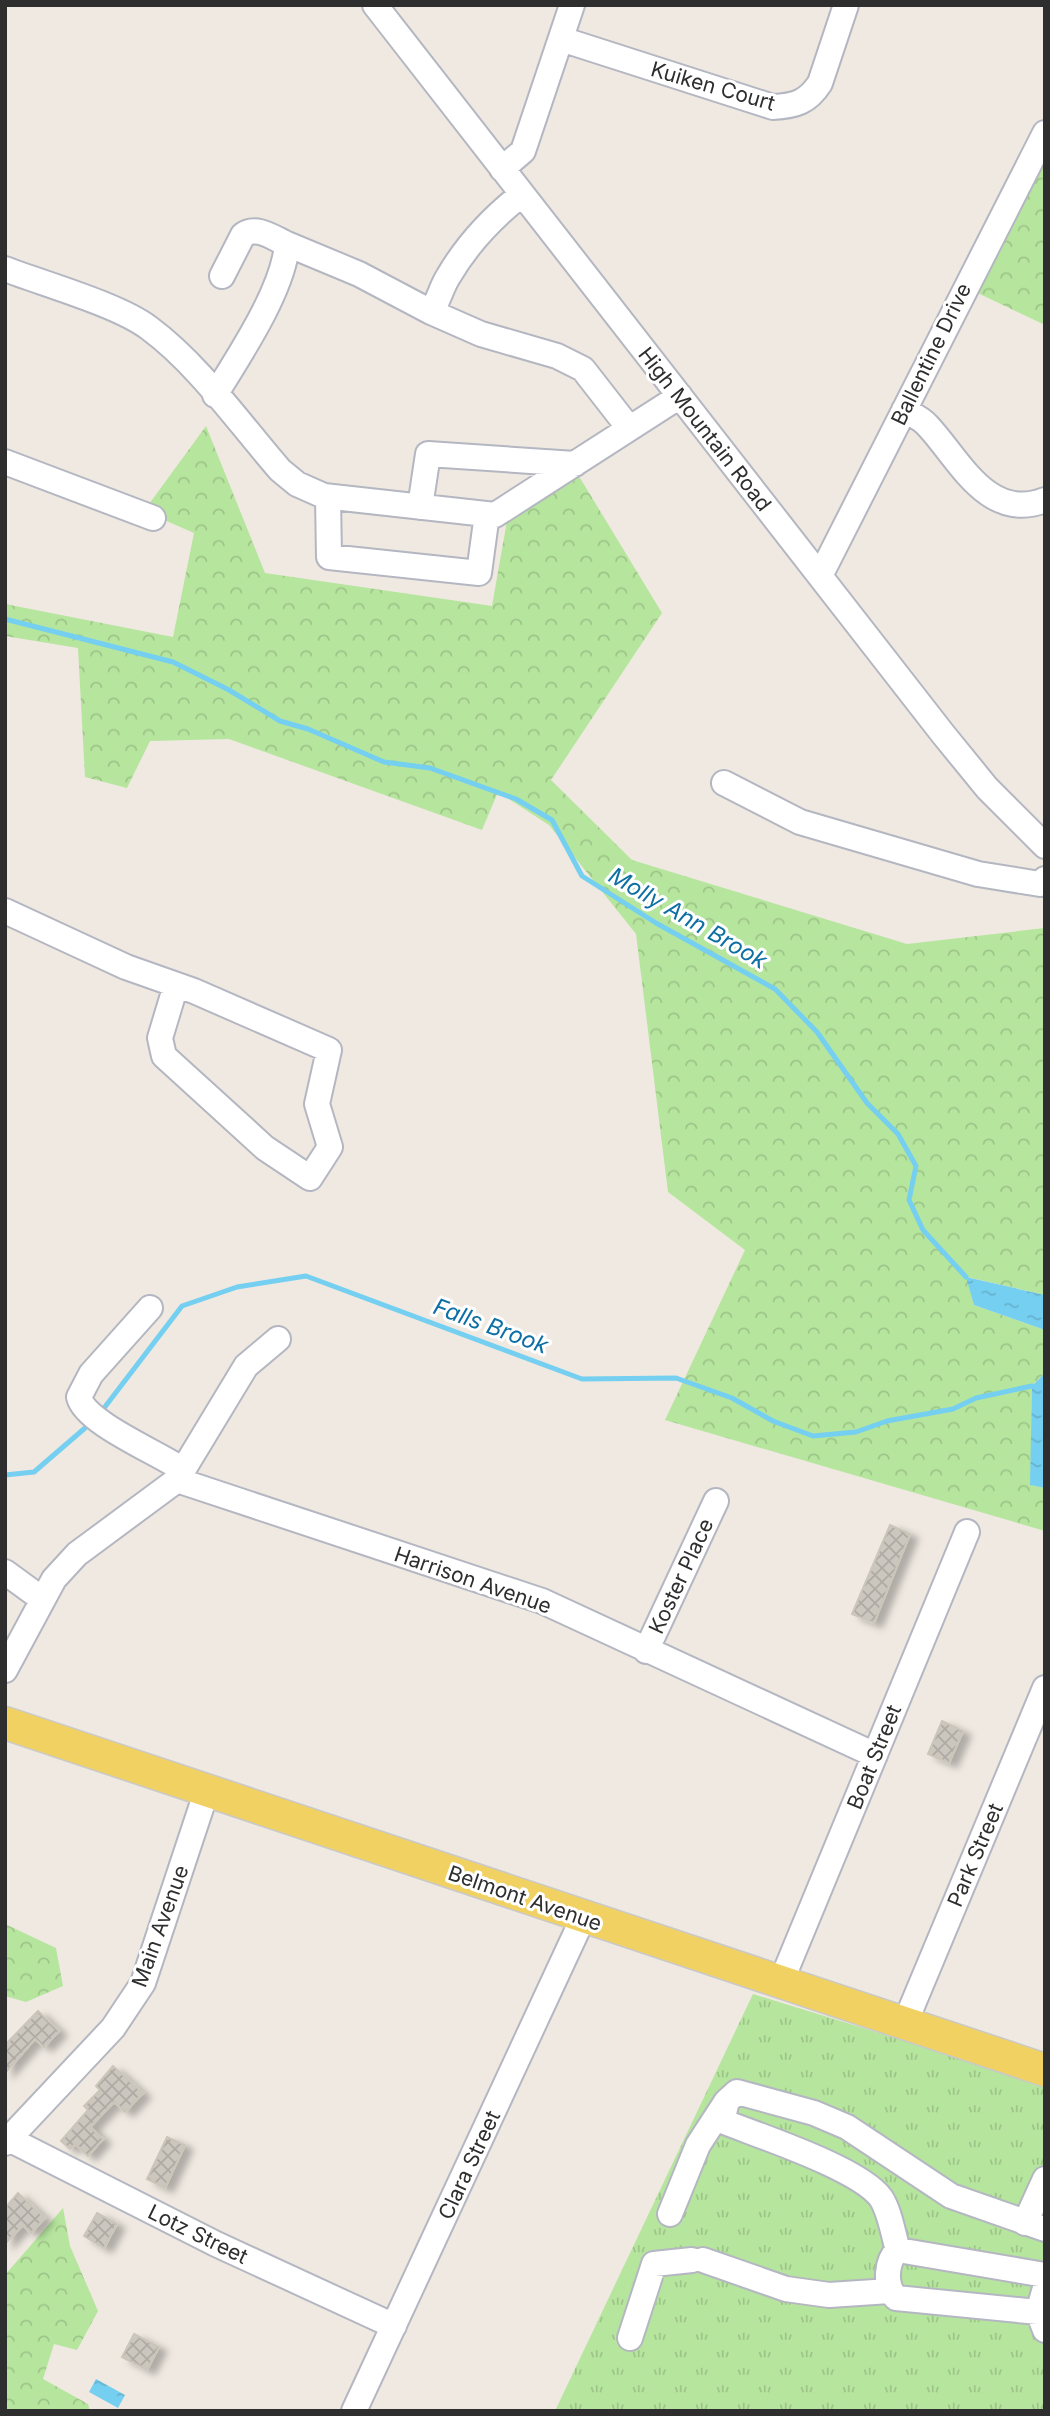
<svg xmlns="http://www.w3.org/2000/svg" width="1050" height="2416" font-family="Inter,sans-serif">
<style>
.forest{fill:url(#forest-crowns)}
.park{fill:url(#park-tufts)}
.water{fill:url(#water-ripples)}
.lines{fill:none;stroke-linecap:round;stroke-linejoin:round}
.stream{stroke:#75cff0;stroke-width:5}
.building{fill:url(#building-cross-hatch);stroke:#cbc5ba;stroke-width:2;filter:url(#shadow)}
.minor-casing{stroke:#b4b7c1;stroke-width:28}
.major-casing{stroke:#c9c9c9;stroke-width:35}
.minor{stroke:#fff;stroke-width:24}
.major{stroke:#f2d163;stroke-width:32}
.labels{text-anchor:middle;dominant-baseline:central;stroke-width:6;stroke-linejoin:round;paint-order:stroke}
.street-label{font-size:21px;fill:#2e2e2e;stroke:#fff}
.water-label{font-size:23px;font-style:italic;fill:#0d6fa3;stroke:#fff}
</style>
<defs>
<pattern id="forest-crowns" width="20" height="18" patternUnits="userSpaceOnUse" patternTransform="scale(1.75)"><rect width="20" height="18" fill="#b6e59e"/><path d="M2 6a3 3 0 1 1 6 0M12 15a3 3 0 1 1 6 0" fill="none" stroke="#9dc588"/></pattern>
<pattern id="park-tufts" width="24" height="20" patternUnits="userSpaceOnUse" patternTransform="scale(1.75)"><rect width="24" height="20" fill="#b6e59e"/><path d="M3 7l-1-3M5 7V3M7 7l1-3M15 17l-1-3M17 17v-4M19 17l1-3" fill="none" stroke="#9dc588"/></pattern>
<pattern id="water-ripples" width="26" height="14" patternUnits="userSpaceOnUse" patternTransform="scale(1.75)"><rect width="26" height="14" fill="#75cff0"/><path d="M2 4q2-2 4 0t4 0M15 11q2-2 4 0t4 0" fill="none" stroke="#66b2ce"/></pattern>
<pattern id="building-cross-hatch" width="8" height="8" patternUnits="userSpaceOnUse" patternTransform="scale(1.75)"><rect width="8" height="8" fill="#cbc7bf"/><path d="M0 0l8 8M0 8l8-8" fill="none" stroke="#afaba4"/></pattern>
<filter id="shadow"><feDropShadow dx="8" dy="4.5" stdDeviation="3.5" flood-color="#0004"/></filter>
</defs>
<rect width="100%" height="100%" fill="#efe9e1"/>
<path class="forest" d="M1045,139V325L961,285Z
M206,426L265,573L492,606L508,515L577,473L662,613L551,780L632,860L907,944L1045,928V1295L967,1277L974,1305L1045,1330V1373L1032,1386L1031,1485L1045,1488V1531L665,1420L745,1250L668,1192L636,934L549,825L498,792L482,830L229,739L150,741L127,788L85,777L78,648L5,636V604L173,637L194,533L144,511Z
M5,1924L56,1948L63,1986L26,2002L5,1996Z
M63,2208L70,2246L98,2311L77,2350L54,2344L43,2379L88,2404L90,2411H5V2275Z"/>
<path class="park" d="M753,1994L1045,2084V2411H555Z"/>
<path class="water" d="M966,1277L1045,1295V1330L974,1305Z
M1045,1373V1488L1030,1485L1032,1386Z
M96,2379L125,2395L118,2408L89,2392Z"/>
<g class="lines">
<path class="stream" d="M5,619L173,662L229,690L280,721L308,729L384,762L430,768L516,799L552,820L582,876L656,923L775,989L817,1032L867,1103L898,1134L916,1166L909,1200L923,1230L966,1277
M101,1412L182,1306L237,1287L306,1276L582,1379L676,1378L732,1398L773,1421L813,1436L856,1432L887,1421L953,1409L976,1398L1032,1386
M5,1475L34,1472L92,1422"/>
</g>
<path class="building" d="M890,1525L910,1534L874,1623L852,1614Z
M942,1721L963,1731L949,1763L928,1754Z
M38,2011L59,2031L44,2047L35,2039L5,2073V2045Z
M113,2066L143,2093L125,2112L114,2102L90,2127L103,2139L88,2156L75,2144L70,2149L61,2141L88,2110L84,2106L100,2090L96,2086Z
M167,2137L185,2145L165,2188L147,2179Z
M18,2193L45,2218L31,2233L23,2225L5,2244V2208Z
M97,2213L117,2224L104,2248L84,2236Z
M134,2334L159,2347L147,2370L122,2357Z"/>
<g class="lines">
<g class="minor-casing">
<path id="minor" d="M375,5L943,734L987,788L1045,846
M561,39L773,107C795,106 808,102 820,83L846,5
M502,169L523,151L572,5
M521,195C493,217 466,246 448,277C441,288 439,300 431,312L481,334L557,356L583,369L629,428
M287,244L359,274L431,312
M5,269C44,284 119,305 149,328C198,364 240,424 280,470L297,484L324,496L495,515L680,396
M215,395C239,356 284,289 287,244C273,238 257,225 243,235L222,276
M904,410C911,414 921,418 927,425C958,457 987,523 1045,500
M5,462L153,518
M328,497L329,557L479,573L487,514
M420,507L428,454L575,464
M820,576L1045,133
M724,783L800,822L978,874L1040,884L1045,879
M5,911L126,967L194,991L329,1050L317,1104L330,1147L310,1178L265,1148L164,1056L160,1038L176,985
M150,1308L91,1374L79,1397C85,1423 159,1453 183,1470
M177,1480L542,1601L875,1755
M5,1572L42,1599
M646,1651L716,1501
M5,1670L54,1579L77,1554L177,1480L246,1366L278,1339
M781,1982L967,1532
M905,2023L1045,1688
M5,2137L216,2244L394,2326
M5,2143L113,2028L143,1983L207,1790
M670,2214L698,2145L726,2102
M1025,2223L1045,2179
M898,2250C893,2234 890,2212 881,2198C859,2168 759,2136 722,2121L727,2101L737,2092L814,2113L847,2127L951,2196L1045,2229
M703,2260L786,2289L829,2295L890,2291
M1045,2288L1038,2312L1045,2330
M1038,2312L896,2298C884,2285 886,2261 898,2250L1045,2275
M630,2338L654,2264L692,2260
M354,2411L583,1918"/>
</g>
<g class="major-casing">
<path id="major" d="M5,1723L1045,2070"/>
</g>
<use href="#minor" class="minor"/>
<use href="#major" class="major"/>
</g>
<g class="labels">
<g class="street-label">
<text transform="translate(713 86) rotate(16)">Kuiken Court</text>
<text transform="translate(931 354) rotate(-64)">Ballentine Drive</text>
<text transform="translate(705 429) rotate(52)">High Mountain Road</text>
<text transform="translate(681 1576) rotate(-65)">Koster Place</text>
<text transform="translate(473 1580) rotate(19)">Harrison Avenue</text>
<text transform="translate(874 1757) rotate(-68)">Boat Street</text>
<text transform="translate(975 1855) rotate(-67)">Park Street</text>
<text transform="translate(525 1898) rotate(19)">Belmont Avenue</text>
<text transform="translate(160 1926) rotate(-70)">Main Avenue</text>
<text transform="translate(469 2165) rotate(-65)">Clara Street</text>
<text transform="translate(198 2234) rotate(26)">Lotz Street</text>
</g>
<g class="water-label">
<text transform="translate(688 918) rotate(30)">Molly Ann Brook</text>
<text transform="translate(491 1326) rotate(20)">Falls Brook</text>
</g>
</g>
<rect width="1050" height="2416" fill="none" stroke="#2e2e2e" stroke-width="14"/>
</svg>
